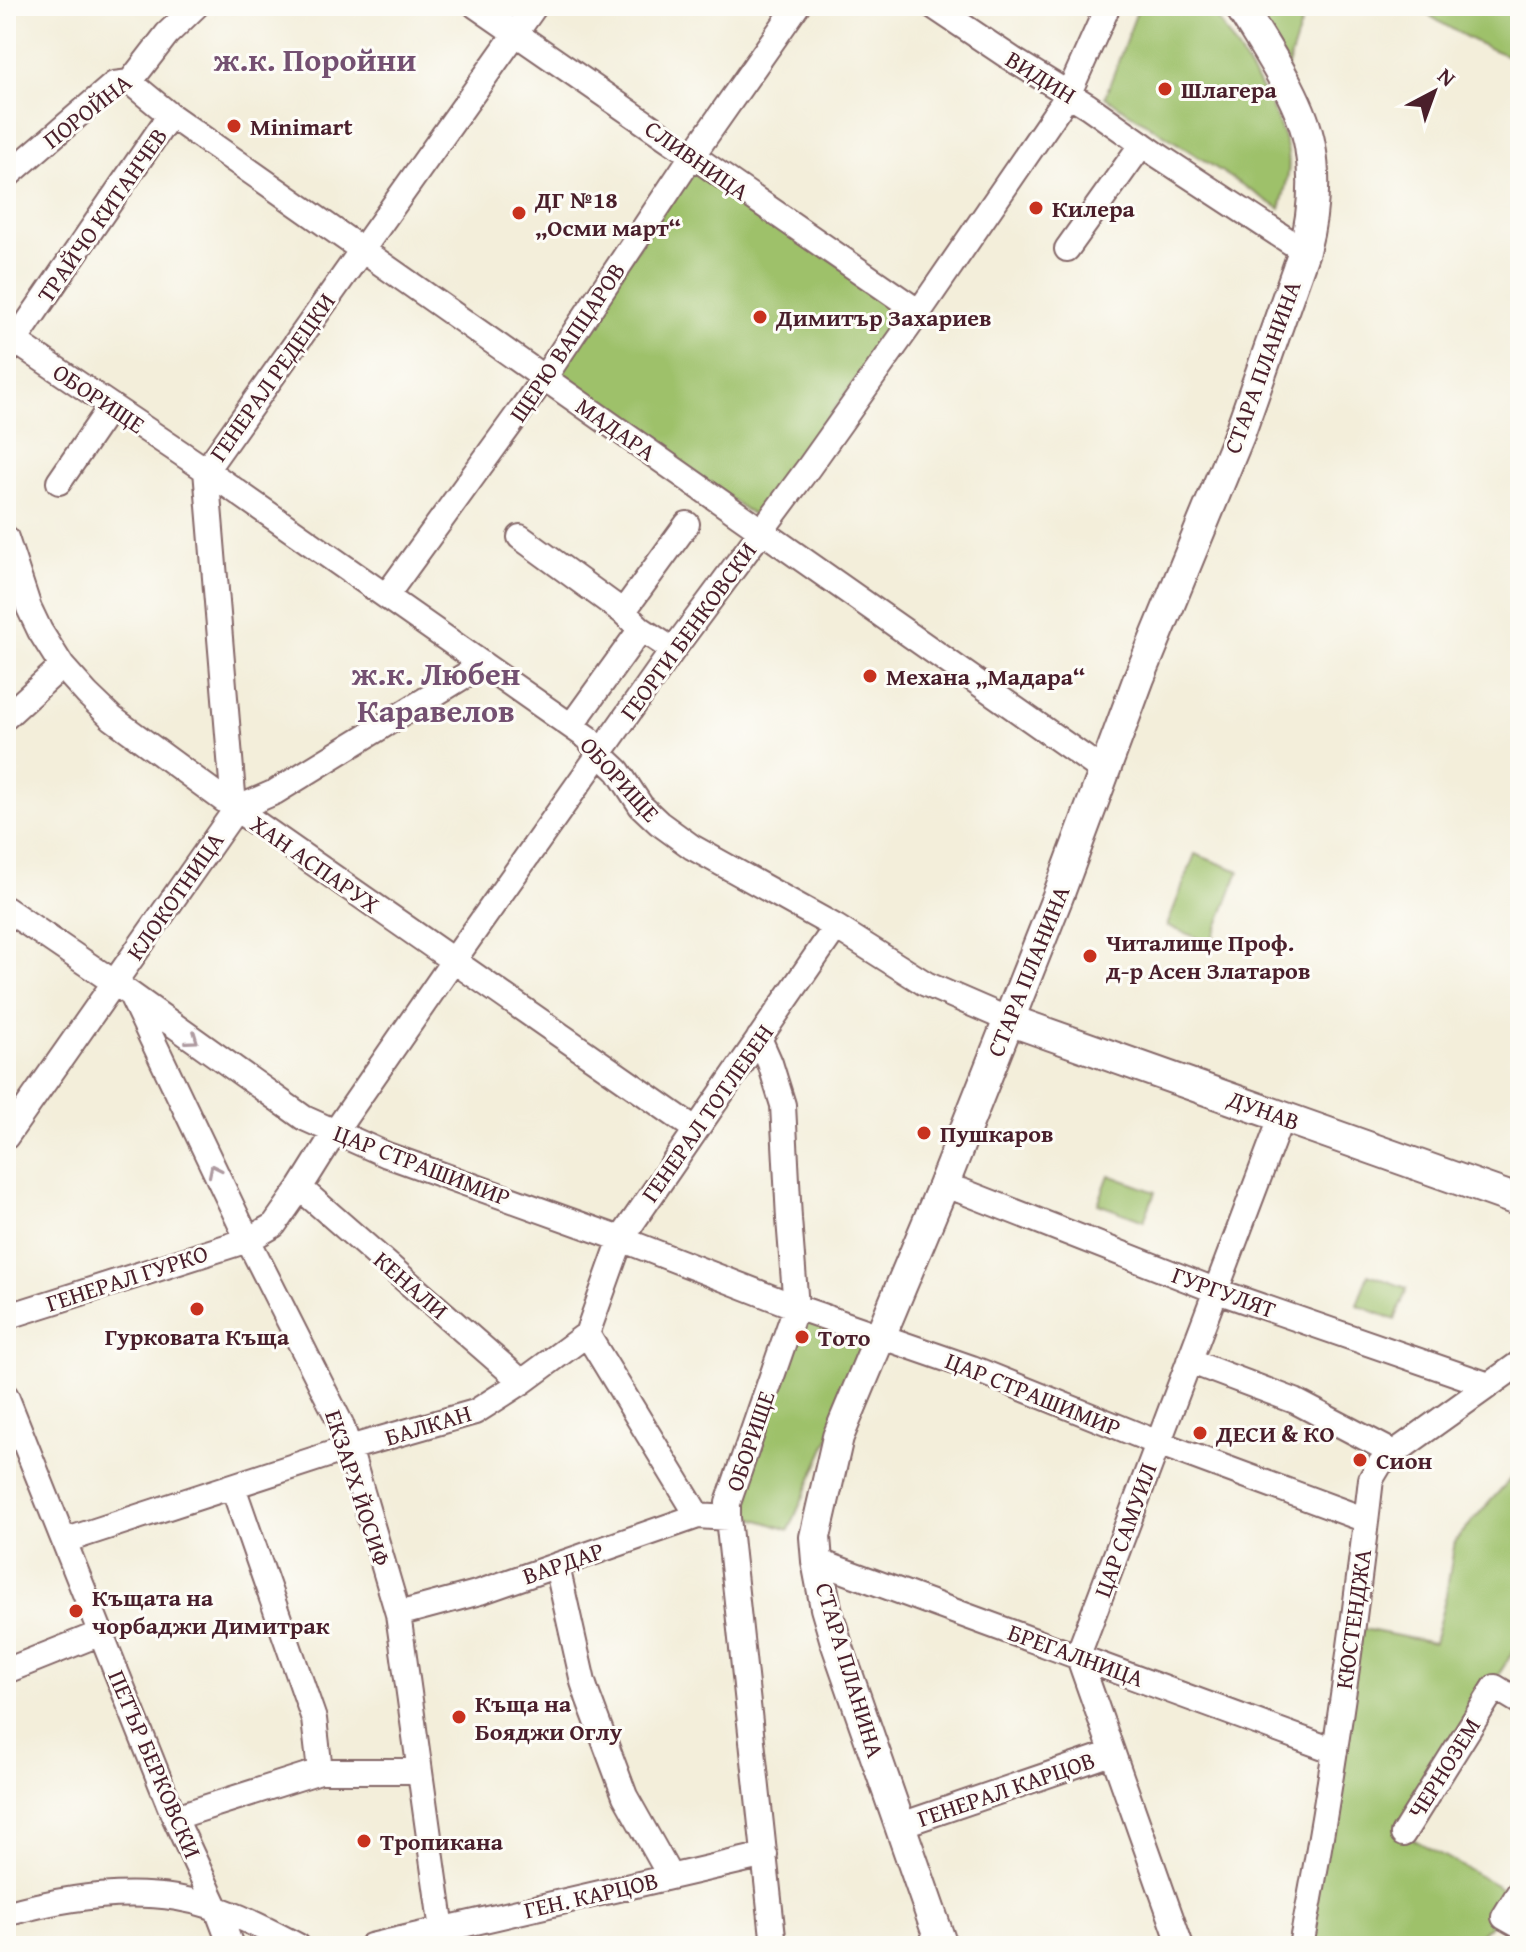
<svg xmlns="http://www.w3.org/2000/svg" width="1526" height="1952" font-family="'Gentium Book Plus',serif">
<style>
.green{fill:#9ec16a;stroke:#74704a;stroke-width:2}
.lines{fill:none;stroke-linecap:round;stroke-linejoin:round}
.minor-casing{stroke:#856768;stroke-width:28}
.major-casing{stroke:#856768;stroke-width:34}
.minor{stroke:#fff;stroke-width:24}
.major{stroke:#fff;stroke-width:30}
.oneway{stroke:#ae9aa0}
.poi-dot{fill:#c8321e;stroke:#fdfcf7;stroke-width:3}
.labels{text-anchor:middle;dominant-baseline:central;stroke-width:6;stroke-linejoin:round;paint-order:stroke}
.street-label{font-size:24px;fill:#4a1f2b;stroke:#fdfcf7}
.poi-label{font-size:24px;font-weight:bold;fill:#4a1f2b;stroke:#fdfcf7;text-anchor:start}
.district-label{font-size:32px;font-weight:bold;fill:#745071;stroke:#fdfcf7}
</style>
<rect width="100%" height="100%" fill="#fdfcf7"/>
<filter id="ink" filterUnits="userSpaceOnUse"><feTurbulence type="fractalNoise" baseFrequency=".0125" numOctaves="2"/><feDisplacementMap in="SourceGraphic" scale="16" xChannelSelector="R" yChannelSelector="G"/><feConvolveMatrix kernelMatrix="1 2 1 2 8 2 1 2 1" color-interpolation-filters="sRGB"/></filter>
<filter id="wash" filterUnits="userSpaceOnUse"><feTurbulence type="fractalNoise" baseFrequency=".006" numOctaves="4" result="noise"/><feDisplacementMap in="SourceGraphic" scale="32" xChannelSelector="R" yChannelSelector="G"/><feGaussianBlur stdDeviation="1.8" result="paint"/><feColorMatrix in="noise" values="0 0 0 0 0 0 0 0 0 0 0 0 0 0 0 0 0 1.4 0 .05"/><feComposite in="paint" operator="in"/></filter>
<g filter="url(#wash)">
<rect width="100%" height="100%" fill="#f3eeda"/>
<path class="green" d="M1139,6H1208L1216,16C1240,55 1276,104 1287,148C1292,168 1285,189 1280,209L1105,97Z
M1251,6H1307L1286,72Z
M1415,6H1520V59C1487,51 1443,25 1415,6Z
M694,166L905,310L757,518L552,372Z
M1195,854L1239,871L1211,943L1167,926Z
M1109,1175L1155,1192L1144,1221L1098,1204Z
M1368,1274L1407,1288L1395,1320L1357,1305Z
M801,1315L872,1339L789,1530L735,1512Z
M1520,1468V1641L1499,1674L1495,1687L1404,1834L1512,1894L1496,1920L1481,1934L1474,1946H1301L1353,1627L1434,1643L1446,1595L1455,1541Z"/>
</g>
<g filter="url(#ink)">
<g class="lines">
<g class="minor-casing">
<path id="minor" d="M476,6L919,312
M933,6L1015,61L1088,106L1156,154L1304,251
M130,82L170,115L1105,772
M6,177L114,84L130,82L167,34L196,6
M1067,249L1142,144
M15,341L206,470L588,738L600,754L618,771L641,806L659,823L692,847L836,927L926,984L1009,1020
M6,354L170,115
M59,482L111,406
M520,537L623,612L641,629L673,650
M6,538L29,608L40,631L62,666L87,694L112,718L236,809L695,1129
M386,596L544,378L692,156L797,6
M623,612L687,524
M6,717L62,666
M571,726L641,629
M236,809L233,794L206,470L535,6
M6,909L115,983L304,1118L387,1155L621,1239L796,1307L972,1368L1158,1443L1366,1520
M131,995L248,1240L341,1424L349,1448L398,1614L442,1930
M759,1038L770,1063L783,1105L789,1219L796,1307L728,1503V1518L774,1946
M6,1137L236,809L275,792L482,665
M943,1186L962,1191L1217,1291L1489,1385
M300,1188L522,1382
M6,1317L248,1240L274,1225L300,1188L335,1132L454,960L673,650L809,467L919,312L1068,95L1108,6
M587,1334L698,1516
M1189,1361L1295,1401L1394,1453
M6,1396L173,1814L217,1909L231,1946
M233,1487L314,1719L320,1771
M64,1541L349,1448L475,1412L522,1382L587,1334L621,1239L836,927
M817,1561L1335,1751
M557,1566L583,1682L588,1697L625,1796L670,1876
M398,1614L480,1592L698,1516L728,1518
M6,1671L101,1633
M185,1814L320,1771H419
M901,1825L1112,1753
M1403,1834L1495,1687L1520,1702
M1520,1891L1504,1917L1520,1926
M6,1914C62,1898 119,1889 177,1898C220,1905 260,1926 298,1946
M371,1946L765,1855
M1181,1946L1078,1655L1282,1116
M1301,1946C1331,1792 1353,1636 1371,1479L1380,1464L1394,1453L1520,1363"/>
</g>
<g class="major-casing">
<path id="major" d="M1009,1020L1520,1201
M942,1946L836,1642L826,1608L817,1561L815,1537L838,1437L943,1186L1058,896L1139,678L1239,435L1304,251C1313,217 1316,180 1310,146C1302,100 1264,46 1240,6"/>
</g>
<use href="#minor" class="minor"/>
<use href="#major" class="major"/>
</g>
<defs><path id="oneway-chevron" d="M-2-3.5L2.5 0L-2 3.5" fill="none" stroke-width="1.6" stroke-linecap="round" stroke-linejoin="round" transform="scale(2)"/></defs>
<g class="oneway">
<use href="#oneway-chevron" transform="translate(193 1039) rotate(35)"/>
<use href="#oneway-chevron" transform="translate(214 1170) rotate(-116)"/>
</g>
</g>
<g class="poi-dot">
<circle cx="1165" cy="89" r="8"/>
<circle cx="234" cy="126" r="8"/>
<circle cx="1036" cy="208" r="8"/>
<circle cx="519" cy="213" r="8"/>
<circle cx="760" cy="317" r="8"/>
<circle cx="870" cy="676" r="8"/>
<circle cx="1090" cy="956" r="8"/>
<circle cx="924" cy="1133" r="8"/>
<circle cx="197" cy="1309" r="8"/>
<circle cx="802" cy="1337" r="8"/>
<circle cx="1200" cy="1433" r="8"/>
<circle cx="1360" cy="1460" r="8"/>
<circle cx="76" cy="1611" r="8"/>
<circle cx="459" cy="1717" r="8"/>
<circle cx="364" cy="1841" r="8"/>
</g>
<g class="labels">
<g class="street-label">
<text transform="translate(1041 77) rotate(32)">ВИДИН</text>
<text transform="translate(87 111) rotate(-38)">ПОРОЙНА</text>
<text transform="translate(697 160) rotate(35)">СЛИВНИЦА</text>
<text transform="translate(102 215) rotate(-55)">ТРАЙЧО КИТАНЧЕВ</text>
<text transform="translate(567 342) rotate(-56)">ЩЕРЮ ВАПЦАРОВ</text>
<text transform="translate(1262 367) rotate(-70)">СТАРА ПЛАНИНА</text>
<text transform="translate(272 377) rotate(-55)">ГЕНЕРАЛ РЕДЕЦКИ</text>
<text transform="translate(99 398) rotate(34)">ОБОРИЩЕ</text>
<text transform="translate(616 429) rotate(35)">МАДАРА</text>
<text transform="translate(688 631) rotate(-54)">ГЕОРГИ БЕНКОВСКИ</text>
<text transform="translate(620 779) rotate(48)">ОБОРИЩЕ</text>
<text transform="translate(315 864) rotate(35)">ХАН АСПАРУХ</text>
<text transform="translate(175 896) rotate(-55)">КЛОКОТНИЦА</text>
<text transform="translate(1028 971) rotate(-68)">СТАРА ПЛАНИНА</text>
<text transform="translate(1264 1110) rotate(20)">ДУНАВ</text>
<text transform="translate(707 1113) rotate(-55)">ГЕНЕРАЛ ТОТЛЕБЕН</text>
<text transform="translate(422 1165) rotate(21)">ЦАР СТРАШИМИР</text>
<text transform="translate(127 1278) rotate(-18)">ГЕНЕРАЛ ГУРКО</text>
<text transform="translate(411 1285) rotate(41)">КЕНАЛИ</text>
<text transform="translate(1224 1292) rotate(20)">ГУРГУЛЯТ</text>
<text transform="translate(1033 1394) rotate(22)">ЦАР СТРАШИМИР</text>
<text transform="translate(428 1425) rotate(-17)">БАЛКАН</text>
<text transform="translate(750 1441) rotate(-71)">ОБОРИЩЕ</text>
<text transform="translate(358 1488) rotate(72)">ЕКЗАРХ ЙОСИФ</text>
<text transform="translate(1125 1530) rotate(-70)">ЦАР САМУИЛ</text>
<text transform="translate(563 1563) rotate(-19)">ВАРДАР</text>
<text transform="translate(1353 1619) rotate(-82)">КЮСТЕНДЖА</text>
<text transform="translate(1076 1655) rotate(20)">БРЕГАЛНИЦА</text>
<text transform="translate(850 1670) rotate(73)">СТАРА ПЛАНИНА</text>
<text transform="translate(155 1764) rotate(67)">ПЕТЪР БЕРКОВСКИ</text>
<text transform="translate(1444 1768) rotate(-58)">ЧЕРНОЗЕМ</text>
<text transform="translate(1006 1789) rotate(-19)">ГЕНЕРАЛ КАРЦОВ</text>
<text transform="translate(591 1895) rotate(-13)">ГЕН. КАРЦОВ</text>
</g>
<g class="poi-label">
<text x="1181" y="89">Шлагера</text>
<text x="250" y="126">Minimart</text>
<text x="535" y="199">ДГ №18<tspan x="535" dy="28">„Осми март“</tspan></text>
<text x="1052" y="208">Килера</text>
<text x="776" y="317">Димитър Захариев</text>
<text x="886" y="676">Механа „Мадара“</text>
<text x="1106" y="942">Читалище Проф.<tspan x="1106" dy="28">д-р Асен Златаров</tspan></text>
<text x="940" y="1133">Пушкаров</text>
<text x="197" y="1336" text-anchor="middle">Гурковата Къща</text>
<text x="818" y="1337">Тото</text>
<text x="1216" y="1433">ДЕСИ &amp; КО</text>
<text x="1376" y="1460">Сион</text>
<text x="92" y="1597">Къщата на<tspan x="92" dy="28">чорбаджи Димитрак</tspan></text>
<text x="475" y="1703">Къща на<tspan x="475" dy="28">Бояджи Оглу</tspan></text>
<text x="380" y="1841">Тропикана</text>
</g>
<g class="district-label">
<text x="315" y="59">ж.к. Поройни</text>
<text x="436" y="673">ж.к. Любен<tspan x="436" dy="37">Каравелов</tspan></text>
</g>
</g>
<rect width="1526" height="1952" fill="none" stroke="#fdfcf7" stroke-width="32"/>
<g transform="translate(1434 92) rotate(41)" stroke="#fdfcf7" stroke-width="6" paint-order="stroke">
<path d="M0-6L14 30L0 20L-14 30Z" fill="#4a1f2b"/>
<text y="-12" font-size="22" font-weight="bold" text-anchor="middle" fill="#4a1f2b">N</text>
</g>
</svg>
